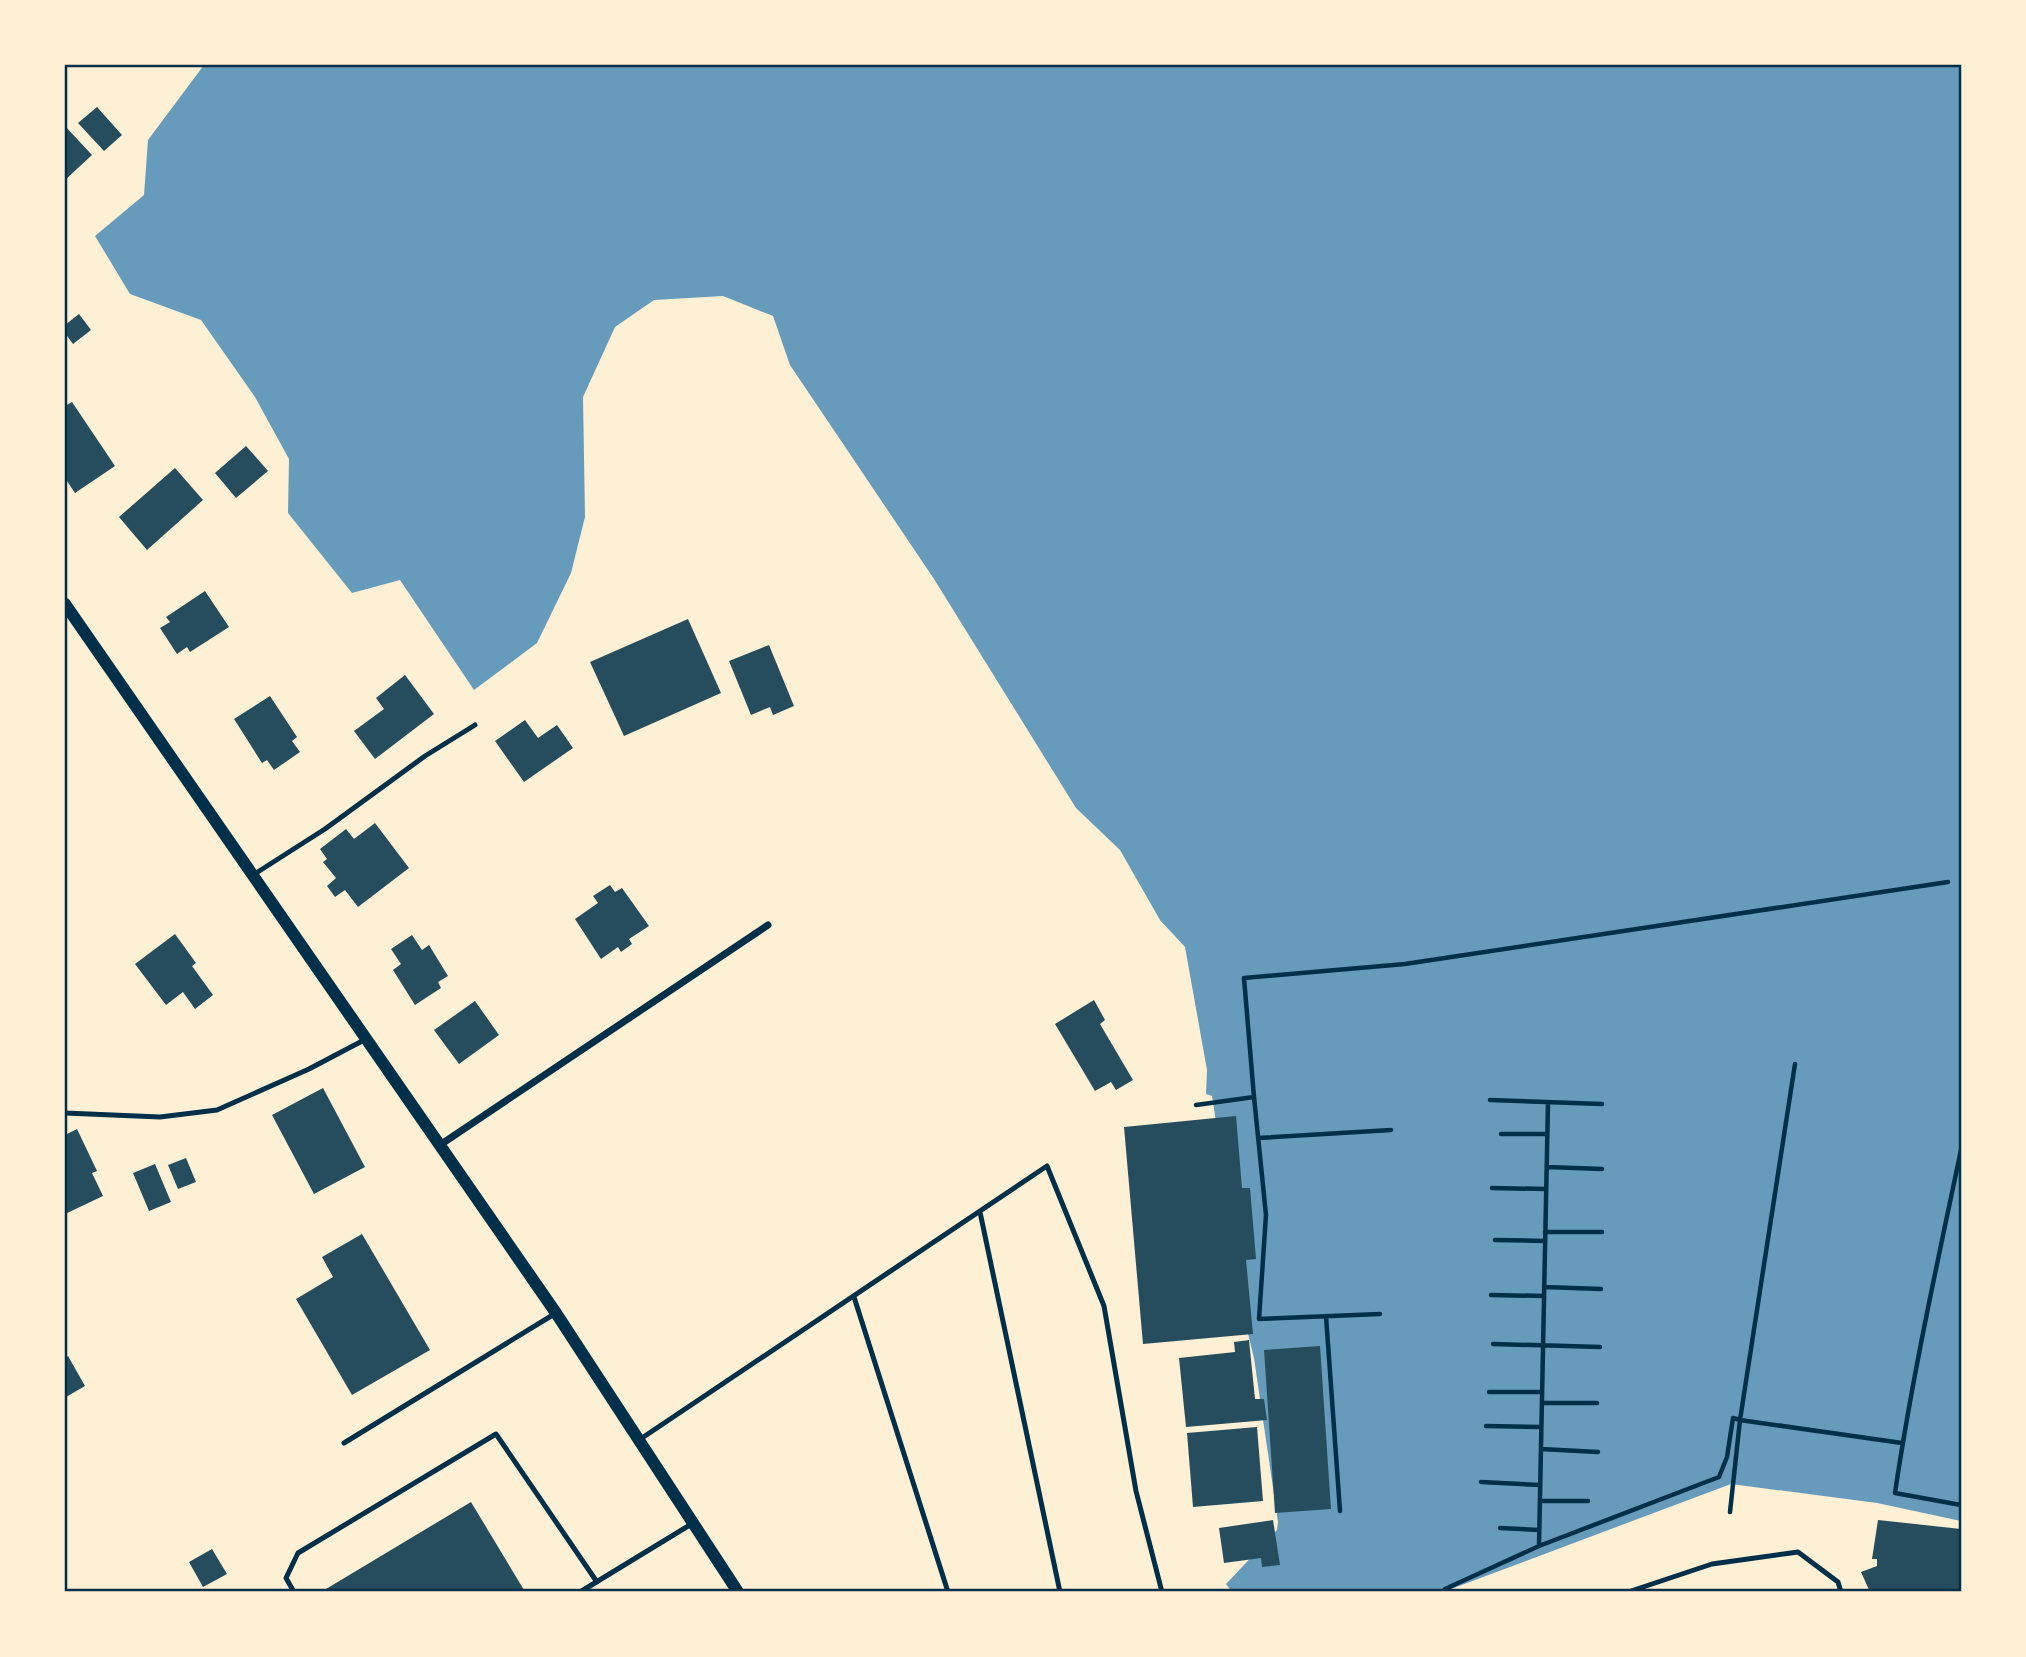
<svg xmlns="http://www.w3.org/2000/svg" width="2026" height="1657" font-family="Roboto,sans-serif">
<style>
.water{fill:#669bbc}
.building{fill:#264d5e}
.lines{fill:none;stroke-linecap:round;stroke-linejoin:round}
.path{stroke:#003049;stroke-width:4.5}
.service{stroke:#003049;stroke-width:5}
.minor{stroke:#003049;stroke-width:7}
.tertiary{stroke:#003049;stroke-width:12}
.neatline{fill:none;stroke:#003049;stroke-width:2.5}
</style>
<rect width="100%" height="100%" fill="#fdf0d5"/>
<path class="water" d="M204,65H1961V1521L1877,1503L1731,1484L1443,1592H1232L1226,1584L1277,1530L1278,1522L1254,1358L1211,1184L1225,1179L1212,1096L1206,1094L1207,1070L1185,947L1160,920L1120,850L1076,808L934,579L790,365L773,316L723,296L654,300L615,327L583,397L585,517L571,573L537,643L474,690L400,580L352,593L288,513L289,459L255,397L201,320L130,294L95,236L144,195L148,140Z"/>
<path class="building" d="M97,107L122,135L104,151L78,123Z
M65,126L92,155L65,180Z
M79,314L91,330L73,344L65,333V325Z
M72,402L115,466L75,493L65,478V406Z
M246,446L268,471L236,498L215,473Z
M175,468L203,500L147,550L119,517Z
M205,591L229,627L190,652L187,647L177,654L160,628L170,622L166,617Z
M688,619L721,693L624,736L590,662Z
M769,645L794,706L773,715L770,707L751,715L729,661Z
M405,675L434,714L375,759L354,731L384,709L376,698Z
M270,696L297,737L292,741L300,752L274,770L267,760L262,763L234,719Z
M525,720L538,738L557,725L573,748L524,782L495,741Z
M375,823L409,868L358,907L345,890L335,897L327,886L336,878L323,862L327,859L320,849L346,829L354,839Z
M610,885L615,892L622,888L649,926L629,939L632,944L621,952L618,947L601,959L575,919L598,903L593,896Z
M175,934L196,963L192,966L213,995L195,1009L183,992L166,1005L135,964Z
M412,935L422,950L429,945L448,976L438,982L441,988L415,1005L393,970L401,964L391,949Z
M1094,1000L1105,1020L1100,1024L1133,1080L1116,1090L1111,1082L1095,1091L1055,1024Z
M475,1001L499,1035L459,1064L434,1030Z
M323,1088L365,1167L314,1194L272,1115Z
M1236,1116L1242,1188H1250L1256,1259L1246,1260L1253,1334L1143,1344L1124,1127Z
M77,1129L97,1171L92,1173L103,1196L65,1214V1135Z
M186,1158L196,1182L178,1189L168,1165Z
M155,1164L171,1202L149,1211L133,1173Z
M362,1234L430,1350L352,1395L296,1299L333,1277L322,1257Z
M1249,1340L1255,1399H1264L1267,1420L1186,1427L1179,1358L1235,1352L1234,1342Z
M1320,1346L1331,1509L1275,1513L1264,1350Z
M68,1356L85,1386L66,1397L65,1358Z
M1257,1427L1263,1501L1193,1507L1187,1433Z
M471,1502L524,1590L519,1592H328L326,1589Z
M1273,1520L1280,1565L1262,1567L1261,1558L1224,1563L1219,1528Z
M1878,1520L1961,1529V1592H1870L1861,1572L1877,1566V1559H1872Z
M212,1549L227,1574L203,1587L189,1562Z"/>
<g class="lines">
<path class="path" d="M1254,1097L1266,1215L1259,1319L1380,1314
M1490,1100L1602,1104
M1196,1105L1254,1097L1244,978L1405,964L1948,882
M1501,1134H1547
M1258,1138L1391,1130
M1961,1150C1937,1264 1912,1378 1895,1493L1961,1505
M1547,1167L1602,1169
M1492,1188L1546,1189
M1545,1232H1602
M1495,1240L1545,1241
M1544,1287L1601,1289
M1491,1295L1544,1296
M1326,1316L1340,1511
M1493,1344L1600,1347
M1489,1392H1542
M1542,1403H1597
M1486,1426L1541,1427
M1541,1449L1598,1452
M1481,1482L1540,1485
M1540,1501H1588
M1730,1512L1740,1420L1902,1443
M1500,1528L1539,1530
M1539,1546L1719,1477L1727,1457L1733,1418L1740,1420L1795,1064
M1446,1592L1445,1589L1539,1546L1548,1102"/>
<path class="service" d="M253,875L325,829L425,756L475,725
M65,1113L160,1117L217,1110L309,1069L366,1039
M980,1212L1060,1592
M854,1297L948,1592
M639,1440L1047,1166L1104,1306L1136,1491L1162,1592
M344,1443L556,1313
M294,1592L286,1578L298,1553L496,1434L597,1582
M580,1592L693,1523
M1628,1592L1712,1564L1798,1552L1838,1582L1841,1592"/>
<path class="minor" d="M440,1145L768,925"/>
<path class="tertiary" d="M65,604L556,1313L738,1592"/>
</g>
<rect width="2026" height="1657" fill="none" stroke="#fdf0d5" stroke-width="133"/>
<rect x="66" y="66" width="1894" height="1524" class="neatline"/>
</svg>
